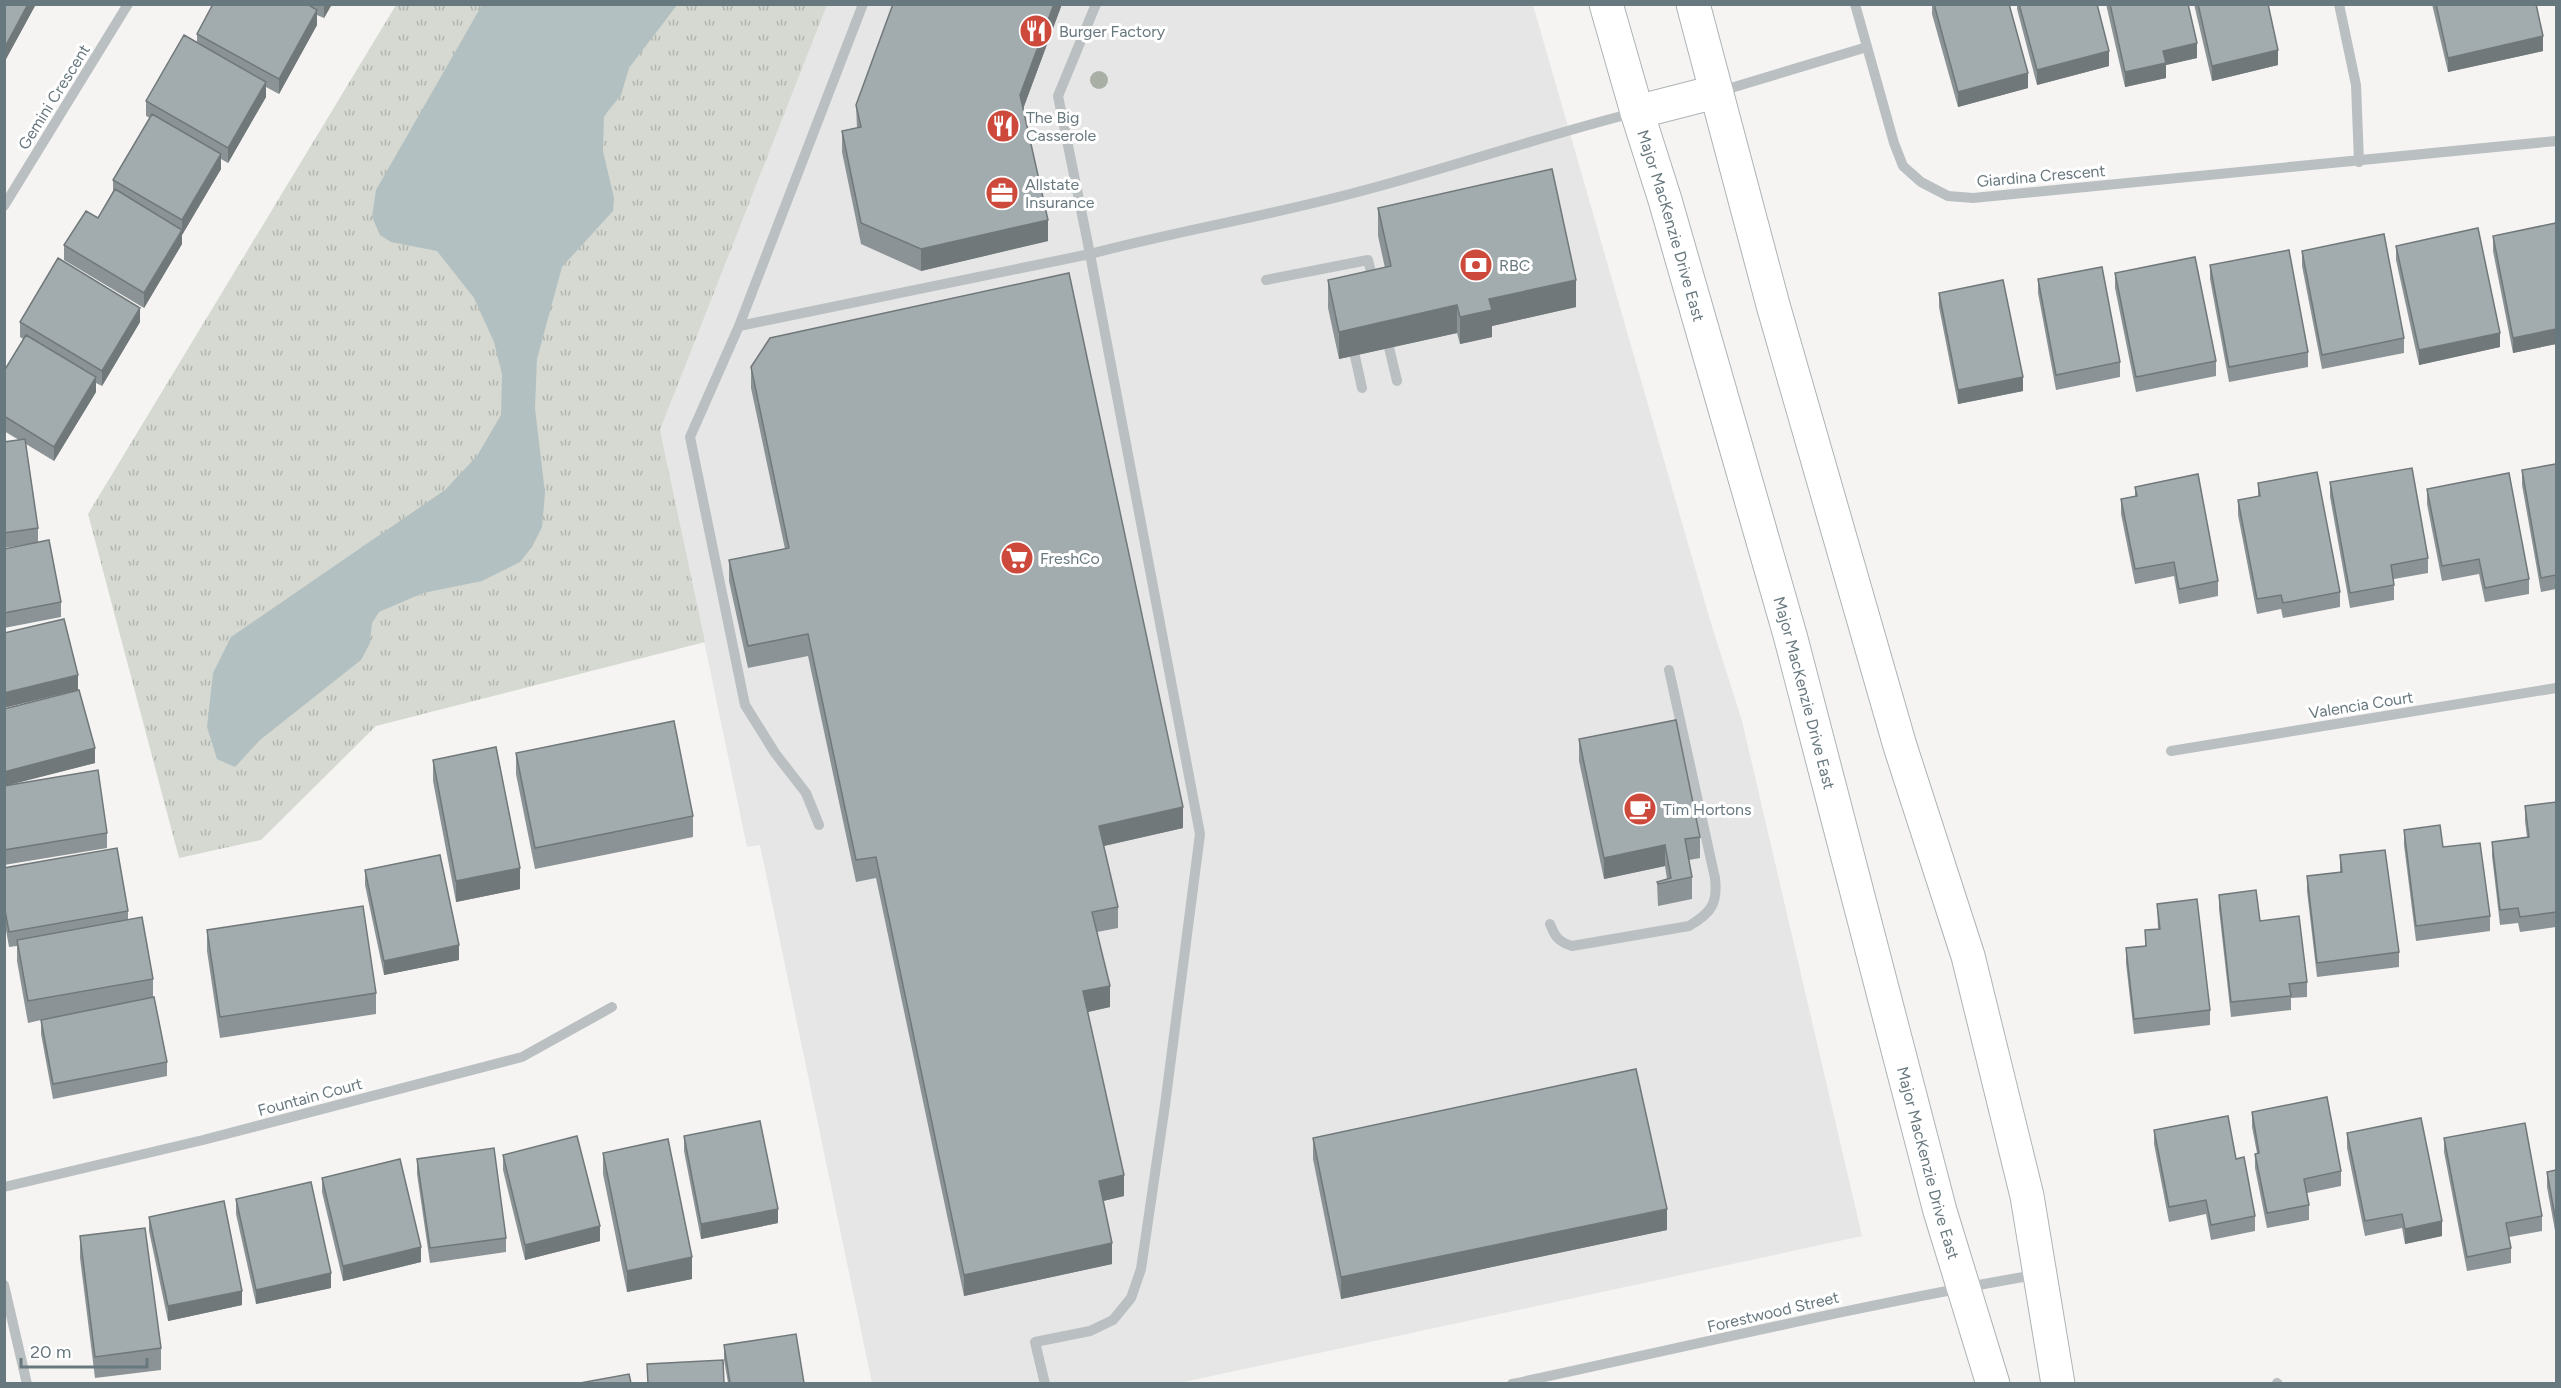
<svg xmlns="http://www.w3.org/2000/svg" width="2561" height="1388" font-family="Figtree,sans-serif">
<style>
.built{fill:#e5e6e5}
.park{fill:url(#park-tufts)}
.water{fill:#b3c0c2}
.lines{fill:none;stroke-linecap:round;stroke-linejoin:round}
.major-casing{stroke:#aeb3b5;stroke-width:35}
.minor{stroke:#babfc1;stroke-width:10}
.major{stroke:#fff;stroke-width:33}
.tree{fill:#a9afa5}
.wall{fill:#8b9396}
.shaded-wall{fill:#71787a}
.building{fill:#a2abae;stroke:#71787a;stroke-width:1.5}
.labels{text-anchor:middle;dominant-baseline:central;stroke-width:6;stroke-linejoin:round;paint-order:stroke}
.poi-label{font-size:16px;fill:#68787f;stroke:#fff;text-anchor:start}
.street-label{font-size:16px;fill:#68787f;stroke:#fff}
</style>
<defs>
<pattern id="park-tufts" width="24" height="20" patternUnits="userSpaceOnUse" patternTransform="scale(1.5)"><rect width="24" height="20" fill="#d5d9d1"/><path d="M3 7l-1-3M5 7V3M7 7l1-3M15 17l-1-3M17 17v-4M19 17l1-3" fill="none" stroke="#b1b5af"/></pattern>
</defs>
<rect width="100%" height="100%" fill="#f5f4f2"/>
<path class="built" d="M827,5H1533L1710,620L1742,721L1862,1236L1179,1383H872L760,845L747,847L660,430Z"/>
<path class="park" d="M396,5H827L660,430L705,642L376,726L261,840L179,858L88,514Z"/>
<path class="water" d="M482,5H677L629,68L621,95L604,116L603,151L614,198L613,211L562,267L537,359L535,408L545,493L542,527L532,547L520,562L482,581L423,593L379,612L372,623L370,643L361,660L260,740L235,767L217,759L207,727L213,673L231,637L445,490L477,456L501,415L502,374L494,342L474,298L437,251L391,242L380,235L372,217L376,190Z"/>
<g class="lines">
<g class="major-casing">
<g id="major">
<path id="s1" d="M1606,4L1637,112L1665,200L1790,635L1940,1211L1993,1384"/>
<path d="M1693,4L1773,305L1900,746L1968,956L2027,1196L2058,1384"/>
<path d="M1637,112L1715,92"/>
</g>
</g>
<path class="minor" d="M863,4L739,326L1090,254L1058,96L1096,4
M1855,4L1894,143L1903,166L1921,182L1948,196L1973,198L2556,141
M2339,4L2356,85L2359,162
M1721,91L1867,47
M4,206L128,4
M1266,280L1368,260L1374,284
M739,326L690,437L745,705L775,753L806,793L819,825
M1386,335L1397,381
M1352,343L1362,388
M2171,751L2556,688
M1550,924C1555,937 1559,942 1572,946L1689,926C1711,913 1718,904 1715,878L1669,670
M4,1187L203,1140L522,1057L612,1007
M4,1285L27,1384
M2277,1383L2278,1384
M1045,1384L1035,1342L1090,1331L1113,1320L1131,1298L1141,1269L1165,1105L1200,834L1090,254C1181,230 1274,215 1365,190C1455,166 1543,136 1633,113
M1512,1384C1686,1347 1860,1305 2035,1275"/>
<use href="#major" class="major"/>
</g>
<circle class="tree" cx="1099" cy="80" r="9"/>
<path class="wall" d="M4,4H36L6,59L4,58Z
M213,4H332L324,18L317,15V25L279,94L266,87V97L228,163L221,159V169L182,235V244L144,308L64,260V245L98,218L113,191V180L150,118L146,116V101L197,42V34Z
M893,4H1062L1023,109L1048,241L921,271L861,244L842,152V131L857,128L856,105Z
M1932,4H2009L2028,88L1958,107L1932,14Z
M2017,4H2097L2109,66L2037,85L2017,9Z
M2106,4H2188L2197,58L2166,65V78L2125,87Z
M2194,4H2268L2278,65L2212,81Z
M2432,4H2536L2543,51L2448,72Z
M1378,208L1576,307L1492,326V337L1460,344L1457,333L1339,359L1328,308V280L1385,268L1378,236Z
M2556,223V344L2513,353L2493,251V236Z
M2396,246L2500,347L2419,365L2396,260Z
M2302,251L2404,338V353L2322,369L2302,266Z
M2210,265L2308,352V367L2229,382L2210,279Z
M2115,273L2216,361V376L2136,392L2115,288Z
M2038,279L2120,362V377L2056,390L2038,293Z
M1939,293L2023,391L1958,404L1939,307Z
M20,322H140L102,386L96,383V392L54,461L26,444L38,528V542L61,602V617L4,628V549L29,544L4,548V442L19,440L4,431V371L23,339L20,337Z
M751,367L1183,828L1104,846L1118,907V928L1097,932L1110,1007L1088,1012L1124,1196L1103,1201L1112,1264L964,1296L876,878L856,882L808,656L748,668L729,581V560L785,549L751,388Z
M2556,464V589L2541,592L2522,485V470Z
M2330,482L2428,558V573L2394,579V600L2350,608L2330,497Z
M2258,483L2340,592V607L2283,618L2281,609L2257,614L2238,515V500L2258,497Z
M2135,487L2218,581V596L2179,604L2174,576L2135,584L2121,514V499L2135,496Z
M2427,489L2529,579V594L2485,602L2479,574L2442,581L2427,504Z
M4,709L95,763L13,784L107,833V848L4,865Z
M1579,739L1700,837V858L1689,860L1692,877V899L1658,906L1657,882L1667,879L1665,866L1604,879L1579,761Z
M516,753L693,816V837L535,869L516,774Z
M433,760L520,889L456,902L433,781Z
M2556,802V927L2520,932L2518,923L2500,925L2492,856V842L2527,837L2525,821V806Z
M2404,830L2443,847L2490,916V931L2416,941L2404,845Z
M2340,855L2399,952V967L2317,977L2307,891V876L2340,872Z
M4,868L128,911V920L153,979V997L167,1062V1076L53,1099L41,1034V1020L28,1023L17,961V946L9,947L4,919Z
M365,870L459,960L384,975L365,885Z
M2219,895L2260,921L2307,982V997L2291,998V1010L2231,1017L2219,909Z
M2157,904L2210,1010V1025L2134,1034L2126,963V948L2145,946V930L2158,929Z
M207,930L376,993V1014L220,1038L207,951Z
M2252,1112L2341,1171V1186L2307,1193L2309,1205V1220L2267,1228L2255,1168V1154L2257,1153L2252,1127Z
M2154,1130L2236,1159L2255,1216V1231L2211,1240L2206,1214L2169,1222L2154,1144Z
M2347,1133L2442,1236L2405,1244L2402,1228L2365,1236L2347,1148Z
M684,1136L778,1223L701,1239L684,1151Z
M1313,1138L1667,1230L1341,1299L1313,1159Z
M2444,1138L2542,1216V1231L2509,1237L2511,1248V1263L2467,1271L2444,1152Z
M603,1153L692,1279L627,1292L603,1174Z
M503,1155L600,1241L525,1260L503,1170Z
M417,1159L506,1238V1252L430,1263L417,1174Z
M2556,1170V1236L2547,1187V1172Z
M322,1178L421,1262L343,1281L322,1192Z
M236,1199L331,1288L256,1304L236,1214Z
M149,1217L242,1305L168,1321L149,1231Z
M80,1236L161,1348V1370L95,1378L80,1258Z
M724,1345L804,1383H728L724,1360Z"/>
<path class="shaded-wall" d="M28,4H36L6,59V45Z
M324,4H332L324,18Z
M1054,4H1062L1020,117V95Z
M317,10V25L279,94V79Z
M2543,36V51L2448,72V58Z
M2197,43V58L2166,65V78L2125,87V72L2163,51Z
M2278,50V65L2212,81V66Z
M2109,51V66L2037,85V70Z
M2028,73V88L1958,107V92Z
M266,82V97L228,163V148Z
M221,154V169L182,235V220Z
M1048,220V241L921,271V249Z
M182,230V244L144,308V293Z
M1576,280V307L1492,326V337L1460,344V317L1489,299Z
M1457,305V333L1339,359V332Z
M140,308V322L102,386V371Z
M2556,329V344L2513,353V338Z
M2500,333V347L2419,365V350Z
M96,377V392L54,461V447Z
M2023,377V391L1958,404V390Z
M78,675V690L4,708V693Z
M95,748V763L4,786V772Z
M1183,807V828L1099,847V826Z
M1665,845V866L1604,879V858Z
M520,868V889L456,902V881Z
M459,945V960L384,975V961Z
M1110,986V1007L1083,1013V991Z
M1124,1175V1196L1099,1202V1181Z
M778,1209V1223L701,1239V1224Z
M1667,1209V1230L1341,1299V1277Z
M2442,1221V1236L2405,1244V1229Z
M600,1226V1241L525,1260V1245Z
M1112,1243V1264L964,1296V1275Z
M421,1247V1262L343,1281V1266Z
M692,1257V1279L627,1292V1271Z
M331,1273V1288L256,1304V1290Z
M242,1291V1305L168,1321V1306Z"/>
<path class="building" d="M4,4H28L6,45L4,44Z
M213,4H307L317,10L279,79L197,34Z
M893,4H1054L1020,95L1048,220L921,249L861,223L842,131L861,127L856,105Z
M1934,4H2009L2028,73L1958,92Z
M2019,4H2097L2109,51L2037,70Z
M2110,4H2188L2197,43L2163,51L2166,63L2125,72Z
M2198,4H2268L2278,50L2212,66Z
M2436,4H2536L2543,36L2448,58Z
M184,35L266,82L228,148L146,101Z
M152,114L221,154L182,220L113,180Z
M1552,169L1576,280L1489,299L1492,310L1460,317L1457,305L1339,332L1328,280L1391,266L1378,208Z
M115,189L182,230L144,293L64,245L86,211L98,218Z
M2556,223V329L2513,338L2493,236Z
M2478,228L2500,333L2419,350L2396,246Z
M2384,234L2404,338L2322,355L2302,251Z
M2289,250L2308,352L2229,367L2210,265Z
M2195,257L2216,361L2136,377L2115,273Z
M58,258L140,308L102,371L20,322Z
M2102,267L2120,362L2056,375L2038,279Z
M1069,273L1183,807L1099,826L1118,907L1092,912L1110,986L1083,991L1124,1175L1099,1181L1112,1243L964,1275L876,857L856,860L808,634L748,646L729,560L789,548L751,367L770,338Z
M2003,280L2023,377L1958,390L1939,293Z
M26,335L96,377L54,447L4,416V371Z
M25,439L38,528L4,533V442Z
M2556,464V575L2541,578L2522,470Z
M2412,468L2428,558L2391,565L2394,585L2350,593L2330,482Z
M2317,472L2340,592L2283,603L2281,595L2257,599L2238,500L2260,496L2258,483Z
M2509,473L2529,579L2485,588L2479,559L2442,566L2427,489Z
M2198,474L2218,581L2179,589L2174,562L2135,569L2121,499L2137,496L2135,487Z
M49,540L61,602L4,613V549Z
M64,619L78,675L4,693V633Z
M79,690L95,748L4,772V709Z
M1676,720L1700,837L1685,839L1692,877L1658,884L1657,882L1671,878L1665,845L1604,858L1579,739Z
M674,721L693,816L535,848L516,753Z
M496,747L520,868L456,881L433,760Z
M98,770L107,833L4,850V786Z
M2556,802V912L2520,917L2518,908L2500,910L2492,842L2529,837L2525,806Z
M2440,825L2443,847L2480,843L2490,916L2416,926L2404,830Z
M117,848L128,911L9,932L4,905V868Z
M2385,850L2399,952L2317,963L2307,876L2342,872L2340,855Z
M440,855L459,945L384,961L365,870Z
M2256,890L2260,921L2299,916L2307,982L2289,984L2291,996L2231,1002L2219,895Z
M2197,899L2210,1010L2134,1019L2126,948L2146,946L2145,930L2160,929L2157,904Z
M363,906L376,993L220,1017L207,930Z
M142,917L153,979L28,1001L17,940Z
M154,997L167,1062L53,1084L41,1020Z
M1636,1069L1667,1209L1341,1277L1313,1138Z
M2327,1097L2341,1171L2304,1179L2309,1205L2267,1213L2255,1154L2259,1153L2252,1112Z
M2228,1116L2236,1159L2244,1157L2255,1216L2211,1225L2206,1200L2169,1207L2154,1130Z
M2421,1118L2442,1221L2405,1229L2402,1214L2365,1221L2347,1133Z
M760,1121L778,1209L701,1224L684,1136Z
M2525,1123L2542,1216L2506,1223L2511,1248L2467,1257L2444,1138Z
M577,1136L600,1226L525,1245L503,1155Z
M668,1139L692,1257L627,1271L603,1153Z
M494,1148L506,1238L430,1248L417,1159Z
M400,1159L421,1247L343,1266L322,1178Z
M2556,1170V1222L2547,1172Z
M311,1182L331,1273L256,1290L236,1199Z
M224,1201L242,1291L168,1306L149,1217Z
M145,1228L161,1348L95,1357L80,1236Z
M796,1334L804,1383H730L724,1345Z
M723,1360L724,1383H648L647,1364Z
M629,1374L631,1383H580Z"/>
<defs>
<g id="restaurant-disc" transform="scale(1.725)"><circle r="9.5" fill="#cc493b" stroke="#fff"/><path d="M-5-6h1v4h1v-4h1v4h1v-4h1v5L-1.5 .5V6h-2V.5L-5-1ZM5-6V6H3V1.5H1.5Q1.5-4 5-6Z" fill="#fff"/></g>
<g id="office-disc" transform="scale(1.725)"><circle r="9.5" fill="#cc493b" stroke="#fff"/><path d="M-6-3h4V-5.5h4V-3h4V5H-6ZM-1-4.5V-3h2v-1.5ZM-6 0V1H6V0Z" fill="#fff"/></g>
<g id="bank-disc" transform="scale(1.725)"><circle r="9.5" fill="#cc493b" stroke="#fff"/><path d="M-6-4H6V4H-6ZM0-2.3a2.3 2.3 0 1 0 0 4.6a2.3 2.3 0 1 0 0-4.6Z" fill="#fff"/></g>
<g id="supermarket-disc" transform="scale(1.725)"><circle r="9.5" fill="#cc493b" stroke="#fff"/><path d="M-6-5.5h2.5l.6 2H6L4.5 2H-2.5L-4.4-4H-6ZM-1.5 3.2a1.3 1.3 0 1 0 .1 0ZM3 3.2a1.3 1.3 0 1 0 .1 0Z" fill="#fff"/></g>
<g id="cafe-disc" transform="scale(1.725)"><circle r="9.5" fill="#cc493b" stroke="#fff"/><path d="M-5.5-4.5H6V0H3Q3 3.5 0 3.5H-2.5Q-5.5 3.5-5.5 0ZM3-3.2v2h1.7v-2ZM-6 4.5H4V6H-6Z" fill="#fff"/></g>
</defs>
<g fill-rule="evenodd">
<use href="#restaurant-disc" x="1036" y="31"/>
<use href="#restaurant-disc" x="1003" y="126"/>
<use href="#office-disc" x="1002" y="193"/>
<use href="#bank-disc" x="1476" y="265"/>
<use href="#supermarket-disc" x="1017" y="558"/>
<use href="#cafe-disc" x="1640" y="809"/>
</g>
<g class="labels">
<g class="poi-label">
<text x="1059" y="31">Burger Factory</text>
<text x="1026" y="117">The Big<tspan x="1026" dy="18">Casserole</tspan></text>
<text x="1025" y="184">Allstate<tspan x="1025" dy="18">Insurance</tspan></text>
<text x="1499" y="265">RBC</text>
<text x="1040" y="558">FreshCo</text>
<text x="1663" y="809">Tim Hortons</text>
</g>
<g class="street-label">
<text transform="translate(54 97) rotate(-58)">Gemini Crescent</text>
<text transform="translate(2041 176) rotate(-5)">Giardina Crescent</text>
<text stroke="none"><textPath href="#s1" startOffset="231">Major MacKenzie Drive East</textPath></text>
<text stroke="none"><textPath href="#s1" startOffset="717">Major MacKenzie Drive East</textPath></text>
<text transform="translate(2361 705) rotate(-9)">Valencia Court</text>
<text transform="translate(310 1097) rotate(-15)">Fountain Court</text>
<text stroke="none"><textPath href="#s1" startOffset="1203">Major MacKenzie Drive East</textPath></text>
<text transform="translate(1773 1312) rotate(-13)">Forestwood Street</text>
</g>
</g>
<rect width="2561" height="1388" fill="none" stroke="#68787f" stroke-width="12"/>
<path d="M21 1358v9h126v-9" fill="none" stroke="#68787f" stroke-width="3"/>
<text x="30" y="1358" font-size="18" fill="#68787f" stroke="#ffffff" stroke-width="4.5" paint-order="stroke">20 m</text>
</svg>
